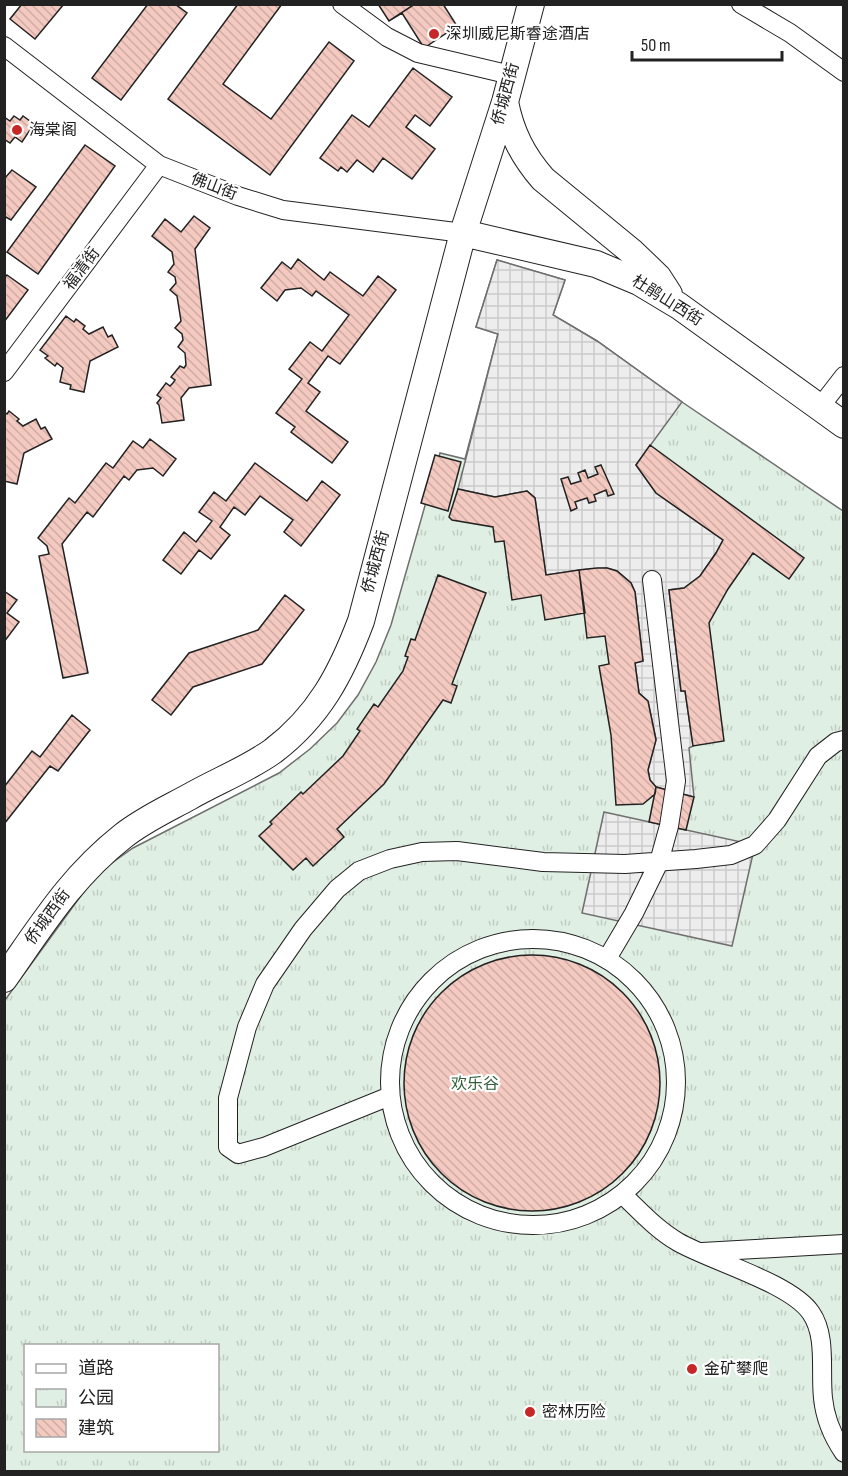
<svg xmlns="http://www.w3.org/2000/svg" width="848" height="1476" font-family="'Sofia Sans Condensed','Noto Sans SC',sans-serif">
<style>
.park{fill:url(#park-tufts);stroke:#6f6f6f;stroke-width:1.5;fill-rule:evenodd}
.plaza{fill:url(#plaza-grid);stroke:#6f6f6f;stroke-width:1.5}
.building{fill:url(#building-back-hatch);stroke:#222;stroke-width:1.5}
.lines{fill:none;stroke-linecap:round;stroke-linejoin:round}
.street-casing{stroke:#222;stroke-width:20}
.secondary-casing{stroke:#222;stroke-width:28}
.street{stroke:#fff;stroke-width:18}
.secondary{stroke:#fff;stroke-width:26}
.poi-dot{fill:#c62828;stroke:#fff;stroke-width:2}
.labels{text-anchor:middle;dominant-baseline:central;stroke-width:4.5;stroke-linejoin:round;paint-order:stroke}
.poi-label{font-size:16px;fill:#222;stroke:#fff;text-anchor:start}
.street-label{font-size:16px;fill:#222;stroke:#fff}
.park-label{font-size:16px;fill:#2f5e38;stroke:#fff}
</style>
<defs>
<pattern id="park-tufts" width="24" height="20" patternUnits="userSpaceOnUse" patternTransform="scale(1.5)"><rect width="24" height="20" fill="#e0efe3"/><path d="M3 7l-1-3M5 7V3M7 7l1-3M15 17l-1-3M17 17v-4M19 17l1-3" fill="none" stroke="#c0cdc2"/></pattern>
<pattern id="plaza-grid" width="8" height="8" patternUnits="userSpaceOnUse" patternTransform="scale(1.5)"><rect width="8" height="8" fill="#ededed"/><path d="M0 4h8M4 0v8" fill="none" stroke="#cbcbcb"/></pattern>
<pattern id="building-back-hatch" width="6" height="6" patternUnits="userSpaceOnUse" patternTransform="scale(1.5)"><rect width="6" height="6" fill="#f3c9c0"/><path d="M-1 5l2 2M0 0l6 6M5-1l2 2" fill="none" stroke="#d0aca5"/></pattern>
</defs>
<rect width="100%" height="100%" fill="#fff"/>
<path class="park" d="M497,260L565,280L553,315L597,341L682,402L843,511V1471L5,1472V1000L88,886L109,865L133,848L279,773L310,749L337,723L358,695L376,662L391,625L440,453L465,459L498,334L476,327ZM26,1346H218V1450H26Z"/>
<path class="plaza" d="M497,260L565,280L553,315L597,341L682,402L636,465L656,493L723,540L716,553L700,576L684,588L669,590L681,691H685L693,746L689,748L694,797L656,787L650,780L648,770L656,739L648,702L639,693L635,663L643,661L635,592L631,583L617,571L607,568L579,570L546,575L535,498L527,491L495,497L458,489L498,334L476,327Z
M604,812L755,845L732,946L582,913Z"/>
<path class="building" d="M22,4H64L35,39L10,19Z
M148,4H175L187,13L121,100L92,78Z
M238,4H282L223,84L271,119L329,42L354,61L270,175L168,99Z
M378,4H443L457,26L424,48L402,13L389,21Z
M378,4H415L389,21Z
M413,68L452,97L430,126L415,115L406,127L435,149L412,179L383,158L373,172L357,160L347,172L341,167L338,171L320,158L352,115L369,127Z
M14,116L20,120L23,116L34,124L22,142L15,137L10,143L4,139V117L10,121Z
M85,145L115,166L38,274L7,252Z
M12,170L36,187L11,220L4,216V179Z
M194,216L210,228L195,249L211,385L189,388L181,398L184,420L162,423L159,405L157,403L161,398L157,395L166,383L170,386L173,383L175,380L171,377L180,366L184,368L186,365L185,353L178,347L183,340L182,334L175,328L181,321L177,296L170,290L176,283L175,277L168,272L174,264L172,252L152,236L165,219L181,232Z
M298,259L324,280L330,272L363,296L378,276L396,290L340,364L328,356L308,383L320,392L306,411L348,442L332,463L291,432L295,427L276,413L302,379L289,369L310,342L322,351L349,315L316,291L312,296L301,288L285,290L277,301L261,288L282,262L291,269Z
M7,275L28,290L4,322V278Z
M66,316L74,322L76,319L85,326L83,329L89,334L103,327L108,337L112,335L118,347L90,361L84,392L70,389L71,385L60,382L63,368L57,363L55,366L45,358L48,356L40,350Z
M9,411L19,419L17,421L23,426L36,419L41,429L45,427L52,439L24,453L17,484L4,481V412L7,414Z
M150,439L176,459L163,476L153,468L137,470L129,480L124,476L93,517L87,512L62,544L88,673L63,678L39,556L49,554L47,546L38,538L69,498L75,503L106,463L113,468L133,441L143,448Z
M650,445L804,558L789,579L753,553L728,589L709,623L724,741L693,746L685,691H681L669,590L684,588L700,576L716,553L723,540L656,493L636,465Z
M435,455L461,462L448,511L421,503Z
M255,463L307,501L322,481L340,495L301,546L284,532L293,520L260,496L245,515L234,507L220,527L230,535L211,559L199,550L181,574L163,560L184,532L196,542L212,521L199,512L214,492L226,501Z
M601,465L614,494L608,496L606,490L594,495L596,501L589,503L587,498L575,502L577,508L571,511L561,479L568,477L571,484L581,481L578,473L585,470L588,478L598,474L595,467Z
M458,489L495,497L527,491L535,498L546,575L579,570L585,613L545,620L541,595L512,600L504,541L495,542L493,527L452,520L449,517Z
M597,568H607L617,571L631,583L635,592L643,661L635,663L639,693L648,701L656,740L648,770L650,780L656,787L655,794L643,804L616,805L611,735L599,666L609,664L605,636L587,638L579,570Z
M438,575L486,593L452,684L457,686L451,703L443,700L384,784L337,829L344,837L313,866L306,858L293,870L259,836L272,824L270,822L301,792L303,794L343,756L360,731L357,729L374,704L378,707L403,671L408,657L405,656L411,639L415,640Z
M4,591L17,600L7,613L19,622L4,642Z
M285,595L304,610L262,664L193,687L171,715L152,700L189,653L258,630Z
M72,715L90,730L58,771L50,766L4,824V787L32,751L40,757Z
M656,787L694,797L686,830L649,822Z
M404 1083a128 128 0 1 1 256 0a128 128 0 1 1-256 0Z"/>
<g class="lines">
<g class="street-casing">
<path id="street" d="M342,4L387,37L418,53L511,75
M741,4L790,33L844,72
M4,46L159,165L238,196L283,210L463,233
M4,372L159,165
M820,407L844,376
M390 1082a143 143 0 1 1 286 0a143 143 0 1 1-286 0Z
M608,957L634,913L659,862L669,826L676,781L652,580
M390,1096L264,1147L238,1154L228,1147V1098L247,1027L265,984L303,929L337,889L359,871L390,859L422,852L457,851L543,862L625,864L696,859L731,855L755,845L777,820L818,756L836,742L844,740
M622,1194C640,1211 657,1230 678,1242C711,1261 791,1283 811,1313C827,1336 820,1371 823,1398C825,1418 833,1437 844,1453
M702,1252L844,1244"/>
</g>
<g class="secondary-casing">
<path id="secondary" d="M505,102C511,133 523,156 543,179L632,252L658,277L669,294
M463,233L596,264L639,282L679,306L844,425
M4,979C42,925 71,877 123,836C143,820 167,809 189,797C217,781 248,769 273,751C319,716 341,674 361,621L463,233L505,102L531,4"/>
</g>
<use href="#street" class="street"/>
<use href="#secondary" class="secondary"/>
</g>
<g class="poi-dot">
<circle cx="434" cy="34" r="6"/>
<circle cx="17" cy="130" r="6"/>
<circle cx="692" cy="1369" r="6"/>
<circle cx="530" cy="1412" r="6"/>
</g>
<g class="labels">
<g class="poi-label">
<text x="446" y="34">深圳威尼斯睿途酒店</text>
<text x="29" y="130">海棠阁</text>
<text x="704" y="1369">金矿攀爬</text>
<text x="542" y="1412">密林历险</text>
</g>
<g class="street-label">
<text transform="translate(506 94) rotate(-75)">侨城西街</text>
<text transform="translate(214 187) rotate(21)">佛山街</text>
<text transform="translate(82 269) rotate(-53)">福清街</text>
<text transform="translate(667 301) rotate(32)">杜鹃山西街</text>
<text transform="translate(376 562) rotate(-75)">侨城西街</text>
<text transform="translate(48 917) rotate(-54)">侨城西街</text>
</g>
<g class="park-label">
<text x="475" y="1084">欢乐谷</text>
</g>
</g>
<rect width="848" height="1476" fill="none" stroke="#222222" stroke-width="12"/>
<rect x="24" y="1344" width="195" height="108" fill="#ffffff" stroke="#a7a7a7" stroke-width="1.5"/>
<rect x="36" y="1364" width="30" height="9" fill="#ffffff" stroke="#a7a7a7" stroke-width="1.5"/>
<text x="78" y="1374" font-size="18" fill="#222222">道路</text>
<rect x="36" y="1389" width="30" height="18" fill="url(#park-tufts)" stroke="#a7a7a7" stroke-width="1.5"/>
<text x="78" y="1404" font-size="18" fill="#222222">公园</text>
<rect x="36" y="1419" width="30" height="18" fill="url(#building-back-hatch)" stroke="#a7a7a7" stroke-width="1.5"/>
<text x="78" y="1434" font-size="18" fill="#222222">建筑</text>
<path d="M632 51v9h150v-9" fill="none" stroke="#222222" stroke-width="3"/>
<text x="641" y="51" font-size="18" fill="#222222" stroke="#ffffff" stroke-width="4.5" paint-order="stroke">50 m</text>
</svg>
